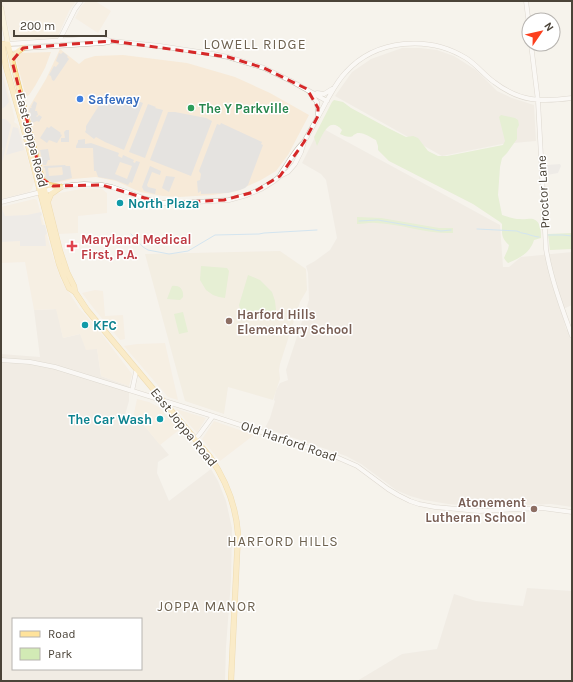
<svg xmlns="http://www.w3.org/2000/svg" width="573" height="682" font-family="Karla,sans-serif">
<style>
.residential{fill:#eae5da;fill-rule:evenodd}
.commercial{fill:#f7ead8}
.education{fill:#efe8d6}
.green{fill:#d2eab5}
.parking{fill:#e5e3e0;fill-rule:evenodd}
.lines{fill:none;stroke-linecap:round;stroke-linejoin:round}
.stream{stroke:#a9d4f2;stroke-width:1}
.tertiary-casing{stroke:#c2bbae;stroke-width:5}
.secondary-casing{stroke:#d6c79b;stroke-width:5.5}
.primary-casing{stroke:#e6c16a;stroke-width:6}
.tertiary{stroke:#fff;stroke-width:4}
.secondary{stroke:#fff3cd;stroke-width:4.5}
.primary{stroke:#ffe39c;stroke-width:5}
.marked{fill:none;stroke:#d62828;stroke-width:3;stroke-dasharray:8 5;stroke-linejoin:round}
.shop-dot{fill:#3f7fe0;stroke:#fff;stroke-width:1.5}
.leisure-dot{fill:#2e9e5b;stroke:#fff;stroke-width:1.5}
.culture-dot{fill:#0f9aa8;stroke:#fff;stroke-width:1.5}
.health-dot{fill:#e0444e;stroke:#fff;stroke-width:1.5}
.education-dot{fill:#8d6e63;stroke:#fff;stroke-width:1.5}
.labels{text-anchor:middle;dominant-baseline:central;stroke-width:3;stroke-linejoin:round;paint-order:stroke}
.shop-label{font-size:13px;font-weight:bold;fill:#366cbe;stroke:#fff;text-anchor:start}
.leisure-label{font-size:13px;font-weight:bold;fill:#27864d;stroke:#fff;text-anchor:start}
.street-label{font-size:13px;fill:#4b4439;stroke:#fff}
.culture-label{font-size:13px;font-weight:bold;fill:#0d838f;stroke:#fff;text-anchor:start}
.health-label{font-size:13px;font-weight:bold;fill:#be3a42;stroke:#fff;text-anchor:start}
.education-label{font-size:13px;font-weight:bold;fill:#785e54;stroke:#fff;text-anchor:start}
.neighbourhood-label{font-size:14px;letter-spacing:1px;fill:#6e6250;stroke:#fff}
</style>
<rect width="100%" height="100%" fill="#f6f3ec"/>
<path class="residential" d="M402,48H420L437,50L454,56L476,70L497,91L512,98L534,105L536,141L502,144L442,156L335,96L352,72L371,59Z
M320,127L500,225L503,267H509L521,257L572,252V305L561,310L566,329L568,331L572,344V507L551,504L488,507L448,504L424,500L410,496L396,490L361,464L346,456L265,428L270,418L275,401L274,400L276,390L280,383L288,380L286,370L309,300L308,273L306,266L315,261L330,250L337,238L326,180L321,174L302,163Z
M57,309L63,338L80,334L97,348L101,376L129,386V401L125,415L142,423L169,455L158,462L157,473L169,501L211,469L218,481L226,501L232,528L231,581L226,647L225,681H1V354L40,357L34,310ZM13,619H141V669H13Z
M527,588L572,591V681H357L402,654L437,649L454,594L476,601L523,606Z"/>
<path class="commercial" d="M1,1H76L69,11L57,38L12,40Z
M86,1H95L111,11L98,33L75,18L81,7Z
M60,49L79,64L85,59L95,56L123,55L187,63L235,77L270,93L309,115L288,155L276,171L261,180L237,191L213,195L179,197L163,196L140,192L116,181L96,177L73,179L50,184L45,180L28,109L46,79Z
M51,52L45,68L35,86L29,95L26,97L16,59L17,56L20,53Z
M1,65L15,119L14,122L17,124L19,127L34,182L32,189L29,192L1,199Z
M86,188L102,189L107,193V213L78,216V233L59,234L50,201L54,194Z
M34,199L37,200L54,260L61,280L79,308L97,328L132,374L129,386L101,376L97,349L86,350L80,334L63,338L56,309L34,310L25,262L1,263V207Z
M95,290L103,291L105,316L123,315L125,339L120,340L95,310L82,293Z
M165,343L178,400L168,397L124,346L137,344Z
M137,399L149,402L159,407L179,430L160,445L142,423L133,418Z
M176,409L206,418L197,433Z
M214,421L254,435L220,461L202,439Z"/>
<path class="education" d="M280,251L306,269L307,290L300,302L280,364L279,370L280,379L273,400L228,387L224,414L185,401L145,254Z"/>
<path class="green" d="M334,100L343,102L351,108L386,127L406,137L413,136L418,138L428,151L438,156H447L503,145L505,141L499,117L501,115L515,118L518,120L519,125L517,129V139L507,153L502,158L500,167L498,195L502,215C508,217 514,219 520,219C524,220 530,218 533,219C541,221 541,232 541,238L534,240C530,253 520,258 508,263L506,261L504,258L508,249L509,245C501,238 502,234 502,224L500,222L473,204L389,161L378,150V146L376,140C372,138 363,132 358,133C357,133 353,135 353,136C348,138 345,136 340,134L342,130C329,115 322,136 317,146L314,137L332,102Z
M357,217L381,218L439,228H453V233C427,234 402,224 376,223C370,222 363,224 357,224Z
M572,233V249L550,250L548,234Z
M201,266L227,268L229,271L225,298L219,297L213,295L206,290L200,280Z
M248,275L260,280L272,292L275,301L276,310L274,321L240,309L239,305Z
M172,286C179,285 184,289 183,297L180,300L167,299Z
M183,312L188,332L179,334L174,314Z"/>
<path class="parking" d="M63,52L68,56L67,57L69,59L54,81L52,80L51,76L49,75L54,66L56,67L59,63L56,61L59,53L61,54Z
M1,69L9,102L5,107L1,109Z
M112,98L118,101L120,99L131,101L133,99L143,103L124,150L105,142L96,137L94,139L85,132L86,130V126L103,99L110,100Z
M34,101L37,103L35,111H37L38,115L36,116L37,117L39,115L42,117L39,122L37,121L32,123L29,114L31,113L29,112L30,108H32L31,107Z
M148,104L156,107L155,108L163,110L145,158L129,152Z
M168,112H175L206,118L212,121L191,176L150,160Z
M1,119H5L8,121L11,125L3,159L1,164V156L3,148L1,147Z
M221,123L262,142L261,144L263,145L248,185L245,188L240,190L228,193L201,194V191L198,193L197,181L200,180L201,174L199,171L217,124L220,125Z
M51,126L61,133L60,134L62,135L57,143L49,140L47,143L40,138L47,127L49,128Z
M13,127L18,128L24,150L6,155Z
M66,130H69V142H61V138H65L64,132Z
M85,139V144L91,143L119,153L118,156L122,158L123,155L134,160L133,162L135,163L136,161L140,162L132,183L130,182L128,185L115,180L98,177L96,171H94L93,148H76V146L78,142V140ZM120,162L132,166L127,179L115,174Z
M48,149L50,160H48L46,165H43L40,150Z
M560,164L561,166L558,173L547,175V165Z
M65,165L66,166H70L72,178L52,183L50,181L48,182L46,180L45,176L46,175L45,168L43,167L44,166ZM62,167L63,174L62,175L49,176L48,168Z
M150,166L161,171L160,175L152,172L147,185L148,187L156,189L155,194L144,191L142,187Z
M166,176L175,177L169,192L162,188Z
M1,207L5,216L27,215L41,212L42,215L40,216L42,225H45L47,234L45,235L46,246H20V241L1,242Z"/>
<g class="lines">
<path class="stream" d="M359,221L378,220L441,231L451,230
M477,229L517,231C522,234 526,233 530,235C534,236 536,237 539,237
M131,234L143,247L148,250L169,254L188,251L215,235L259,234L264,233L317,230
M547,235H563L572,236"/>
<g class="tertiary-casing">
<path id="tertiary" d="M526,1L529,25
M59,41L75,9L81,1
M8,44L81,39H103L111,41L160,46L213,54L228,57L264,68L291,81L327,101
M531,44L538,101L546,249C551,279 562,308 572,336
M10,49L103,43L109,42
M310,93L317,102L318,115
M317,93L324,94L332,89
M280,175C283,170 286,166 289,161C294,154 297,148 304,142
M1,202L61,187L72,185L84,184L102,185L112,187L146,199L161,203H178L229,200L247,195L261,189L274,181L280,176L288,172L295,164L301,152L304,142C311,129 319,116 326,102C332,92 337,81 346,72C376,39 429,35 466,58C477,65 484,75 494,82C520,102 541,102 572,98
M1,360L30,362L55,367L213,416L334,456L357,466L388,489L398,495L410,501L419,504L435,507L479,511L542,508L572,512
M132,391L136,372L138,371
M195,439L199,435L213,416"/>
</g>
<g class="secondary-casing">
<path id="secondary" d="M1,8L8,44"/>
</g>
<g class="primary-casing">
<path id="primary" d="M1,44H8L34,148L60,251L67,272L74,286L75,292
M2,44L6,67L23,126L59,264L63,275L69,288L75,292L87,310L210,457C226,480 236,506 238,534L231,681
M12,60C14,54 18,51 23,48
M42,179L48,185L59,187
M48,201L51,194L61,187"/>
</g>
<use href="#tertiary" class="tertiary"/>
<use href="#secondary" class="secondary"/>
<use href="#primary" class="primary"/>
</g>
<path d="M0 0H573V682H0ZM111,41L228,57L264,68L307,89L318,108V116L304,142L280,176L254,192L224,200L161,203L102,185L53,186L42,179L12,61L23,48Z" fill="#f6f3ec" fill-opacity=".55" fill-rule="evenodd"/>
<path class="marked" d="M111,41L228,57L264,68L307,89L318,108V116L304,142L280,176L254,192L224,200L161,203L102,185L53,186L42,179L12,61L23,48Z"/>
<circle class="shop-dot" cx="80" cy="99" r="4"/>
<circle class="leisure-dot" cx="191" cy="108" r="4"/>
<g class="culture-dot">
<circle cx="120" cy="203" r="4"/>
<circle cx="85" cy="325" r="4"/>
<circle cx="160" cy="419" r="4"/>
</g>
<path class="health-dot" d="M70 240h4v4h4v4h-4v4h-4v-4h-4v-4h4z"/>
<g class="education-dot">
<circle cx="229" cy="321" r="4"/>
<circle cx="534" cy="509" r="4"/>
</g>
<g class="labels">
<g class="shop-label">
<text x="88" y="99">Safeway</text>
</g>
<g class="leisure-label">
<text x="199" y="108">The Y Parkville</text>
</g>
<g class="street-label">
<text transform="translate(32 140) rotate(76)">East Joppa Road</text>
<text transform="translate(543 192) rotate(-93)">Proctor Lane</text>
<text transform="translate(184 427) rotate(51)">East Joppa Road</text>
<text transform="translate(289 441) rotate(19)">Old Harford Road</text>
</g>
<g class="culture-label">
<text x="128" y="203">North Plaza</text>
<text x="93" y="325">KFC</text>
<text x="152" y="419" text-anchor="end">The Car Wash</text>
</g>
<g class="health-label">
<text x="81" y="239">Maryland Medical<tspan x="81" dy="15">First, P.A.</tspan></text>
</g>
<g class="education-label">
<text x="237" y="314">Harford Hills<tspan x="237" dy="15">Elementary School</tspan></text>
<text x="526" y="502" text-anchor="end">Atonement<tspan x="526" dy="15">Lutheran School</tspan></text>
</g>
<g class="neighbourhood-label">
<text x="255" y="44">LOWELL RIDGE</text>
<text x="283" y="541">HARFORD HILLS</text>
<text x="207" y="606">JOPPA MANOR</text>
</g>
</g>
<rect width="573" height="682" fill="none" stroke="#4b4439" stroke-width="4"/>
<rect x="12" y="618" width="130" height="52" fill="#ffffff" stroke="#b7b4b0"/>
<rect x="20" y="631" width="20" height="6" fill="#ffe39c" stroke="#b7b4b0"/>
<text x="48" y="638" font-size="12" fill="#4b4439">Road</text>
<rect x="20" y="648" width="20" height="12" fill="#d2eab5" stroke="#b7b4b0"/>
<text x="48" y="658" font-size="12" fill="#4b4439">Park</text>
<g transform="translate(541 32) rotate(56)"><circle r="19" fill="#ffffff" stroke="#b7b4b0"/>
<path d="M0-3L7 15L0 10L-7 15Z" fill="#fc3f1d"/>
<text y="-6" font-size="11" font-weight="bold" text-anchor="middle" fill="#4b4439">N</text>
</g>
<path d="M14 30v6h92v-6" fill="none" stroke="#4b4439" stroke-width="2"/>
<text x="20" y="30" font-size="12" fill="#4b4439" stroke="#ffffff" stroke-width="3" paint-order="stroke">200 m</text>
</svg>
